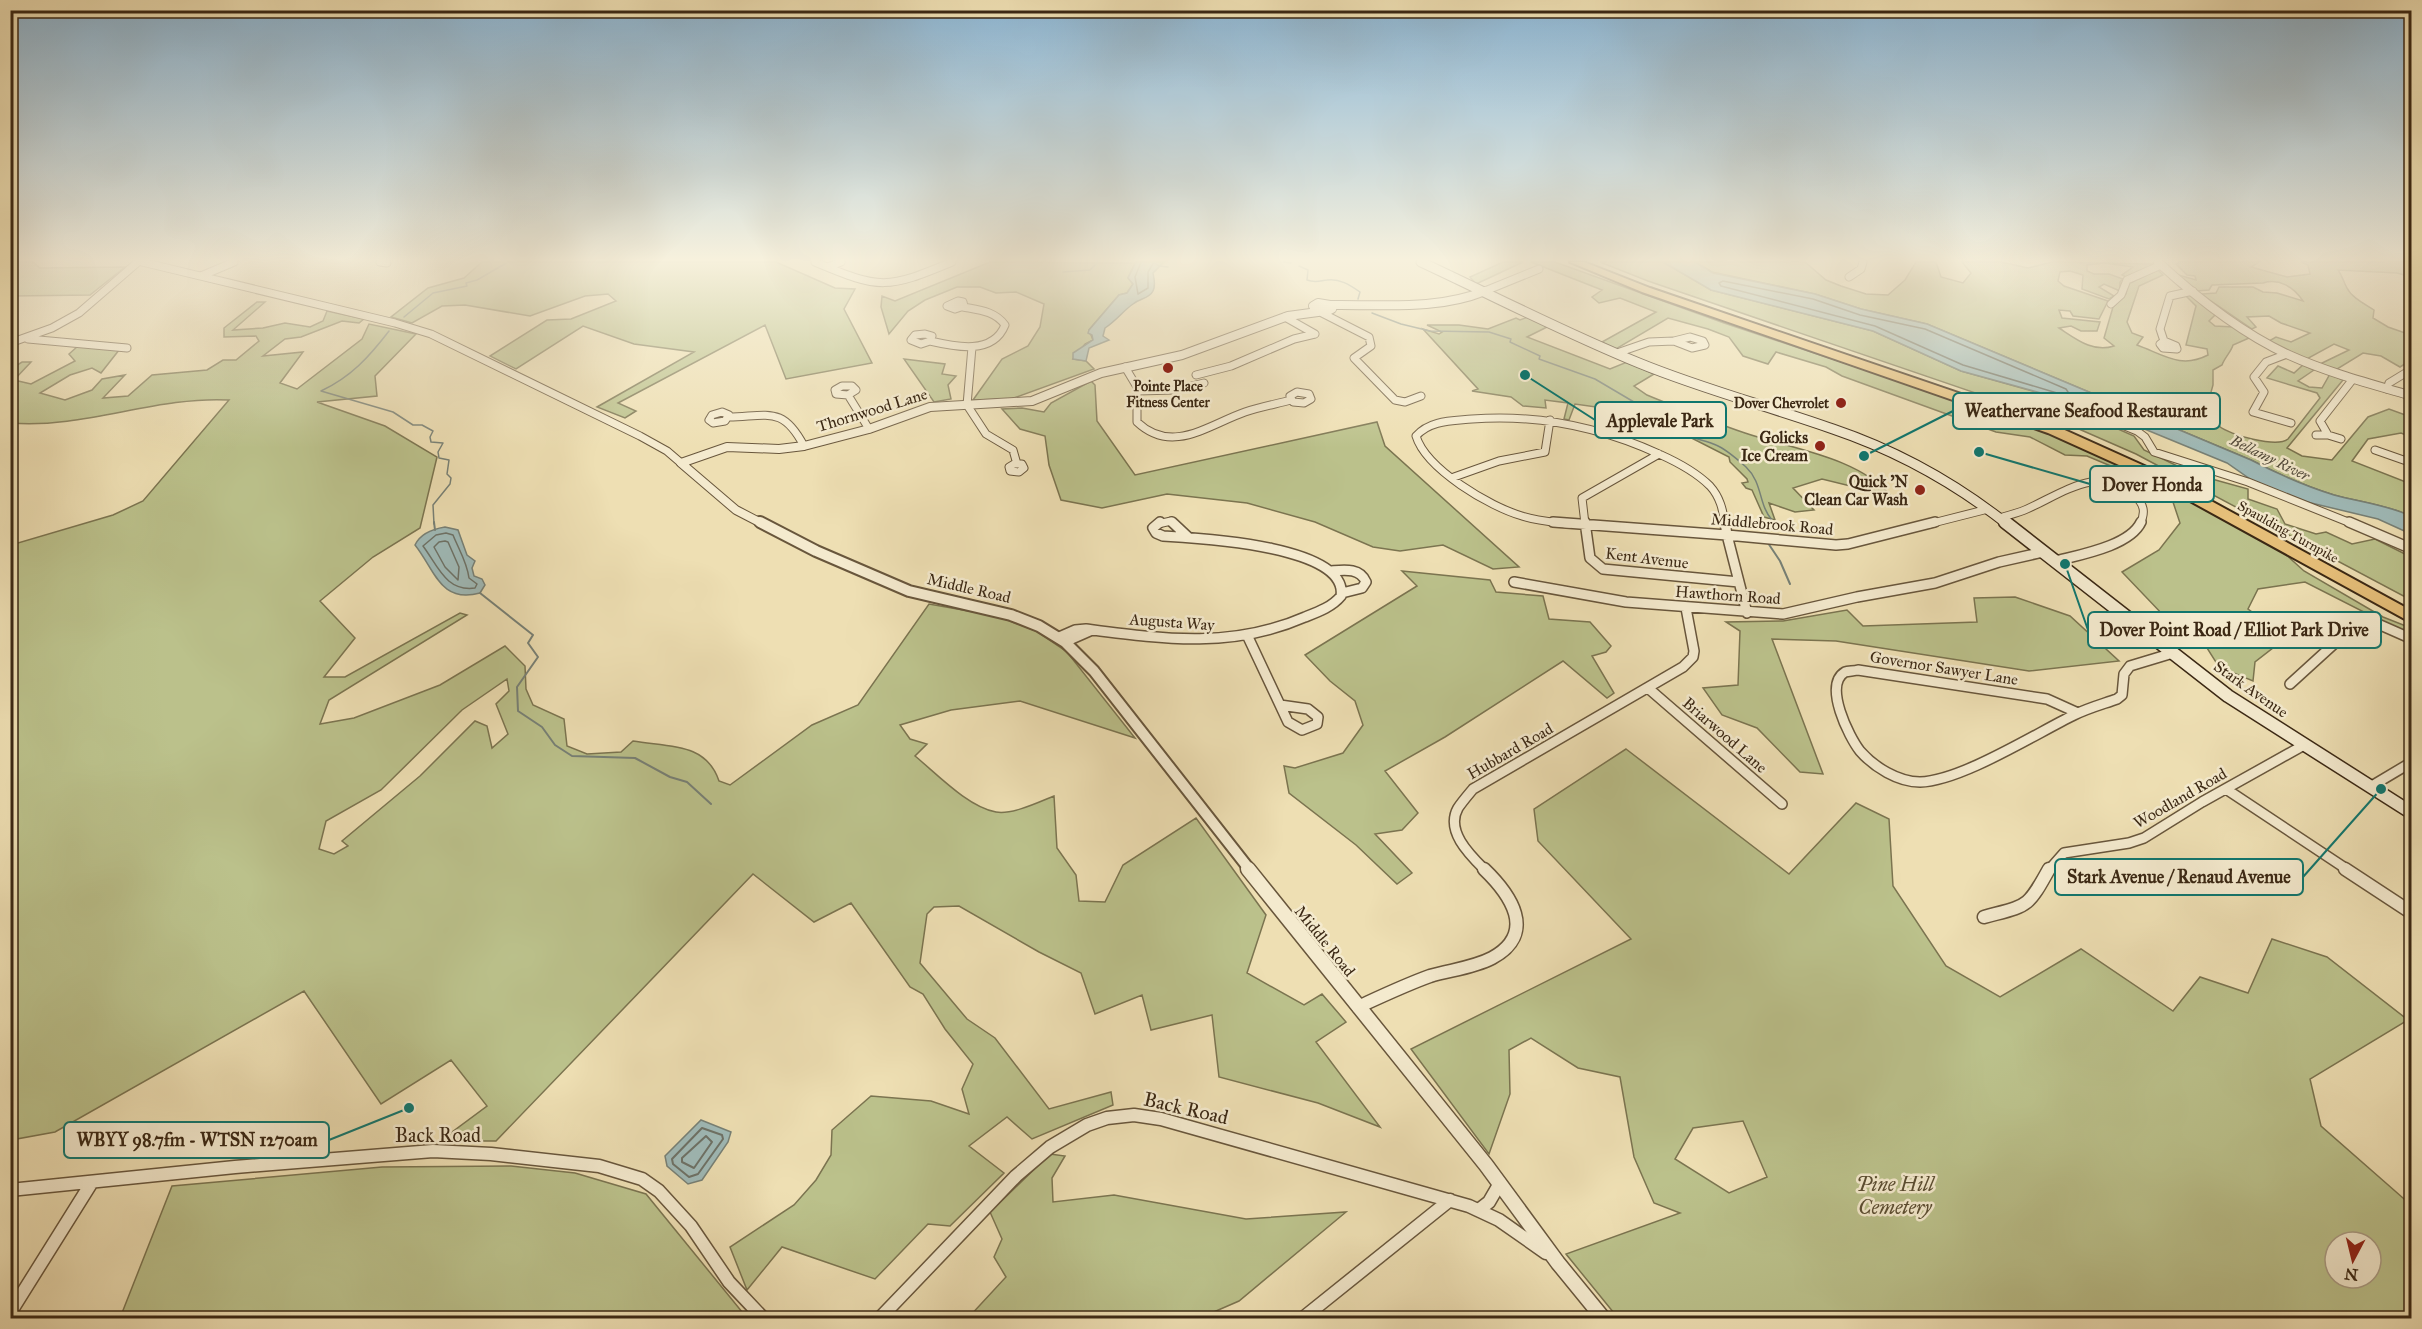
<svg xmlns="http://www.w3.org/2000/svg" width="2422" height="1329" font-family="'IM FELL Great Primer',serif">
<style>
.green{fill:#bbc18b;stroke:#7b7450;stroke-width:1.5;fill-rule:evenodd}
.water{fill:#9fbab8;stroke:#778076;stroke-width:1.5}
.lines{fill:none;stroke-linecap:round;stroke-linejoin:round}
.shore-far1{stroke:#6d7166;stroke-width:1.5}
.shore{stroke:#6d7166;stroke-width:2}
.stream-far1{stroke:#778076;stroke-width:1.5}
.stream{stroke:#778076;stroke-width:2}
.minor-far2-casing{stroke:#68563c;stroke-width:9}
.minor-far1-casing{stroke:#68563c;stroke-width:12}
.minor-casing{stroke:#68563c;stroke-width:15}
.tertiary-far2-casing{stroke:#68563c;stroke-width:10}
.tertiary-far1-casing{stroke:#68563c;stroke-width:14}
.tertiary-casing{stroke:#68563c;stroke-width:17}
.secondary-far1-casing{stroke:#3b2814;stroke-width:11}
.secondary-casing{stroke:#3b2814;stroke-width:15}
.motorway-casing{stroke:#3b2814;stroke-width:4}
.minor-far2{stroke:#f4eace;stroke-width:7}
.minor-far1{stroke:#f4eace;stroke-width:9}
.minor{stroke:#f4eace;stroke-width:12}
.tertiary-far2{stroke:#f4eace;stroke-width:8}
.tertiary-far1{stroke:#f4eace;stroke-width:10}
.tertiary{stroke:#f4eace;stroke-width:14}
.secondary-far1{stroke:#f4eace;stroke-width:9}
.secondary{stroke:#f4eace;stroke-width:12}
.motorway{fill:#e7c07a;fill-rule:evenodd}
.poi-dot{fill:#8f2418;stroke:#f4eace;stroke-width:2}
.labels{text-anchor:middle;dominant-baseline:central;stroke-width:5;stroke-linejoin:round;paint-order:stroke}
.far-poi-label{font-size:14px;font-weight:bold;fill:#3b2814;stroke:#f4eace}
.far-street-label{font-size:14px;fill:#3b2814;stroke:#f4eace}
.far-water-label{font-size:15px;font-style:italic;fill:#544c3d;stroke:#f4eace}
.street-label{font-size:16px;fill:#3b2814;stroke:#f4eace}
.poi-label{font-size:16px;font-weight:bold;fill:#3b2814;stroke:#f4eace;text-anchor:end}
.near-street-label{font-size:20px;fill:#3b2814;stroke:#f4eace}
.near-park-label{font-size:20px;font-style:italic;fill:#5b4e32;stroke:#f4eace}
.leader{fill:none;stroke:#0f766e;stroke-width:2}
.callout-dot{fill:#0f766e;stroke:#f4eace;stroke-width:2}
.callout{fill:#f4eace;stroke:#0f766e;stroke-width:2}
.callout-label{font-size:18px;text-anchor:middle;font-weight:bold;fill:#3b2814}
</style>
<rect width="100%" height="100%" fill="#eedfb3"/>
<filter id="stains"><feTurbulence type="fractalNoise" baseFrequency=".00333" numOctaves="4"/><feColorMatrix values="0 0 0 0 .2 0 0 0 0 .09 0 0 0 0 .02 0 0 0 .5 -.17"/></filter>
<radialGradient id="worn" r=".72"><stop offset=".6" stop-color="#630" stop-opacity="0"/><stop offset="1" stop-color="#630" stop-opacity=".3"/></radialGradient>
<path class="green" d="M11,262H33L40,268L125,267L90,295L11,296Z
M482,262H776L835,288L855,289L844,309L872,363L786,379L765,325L618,403L636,411L625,418L597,407L694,352L634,344L583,326L516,369L490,356L547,320L571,319L616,301L608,294L585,296L530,316L465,305L442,306L412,323L391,317L428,288L464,278Z
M990,262L1135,263L1128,278L1133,284L1127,293L1119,295L1089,330L1093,340L1085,344L1073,359L1086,361L1094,369L1011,399L973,400L1002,359L1028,346L1040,327L1044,304L1016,292L996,293L980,287H957L925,300L908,311L889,334L881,307L882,296L895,301Z
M1503,262H1523L1476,284L1470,277Z
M1531,262H1555L1724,323L2022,422L2106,457L2178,493L2284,553L2304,571L2383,617L2411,628V636L2305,582L2258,589L2248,609L2287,637L2255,662L2253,681L2219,667L2202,640L2164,616L2122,572L2159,550L2180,523L2173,502L2137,482L2125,472L2087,456L2065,455L2030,437L1996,432L1842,376L1826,367L1776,352L1768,364L1743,356L1729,337L1708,329L1668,318L1616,349L1602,342L1656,312L1620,298L1599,303L1592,297L1602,290Z
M1600,262H1663L1711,290L1873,331L1961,371L2068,401L2089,412L2084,414L2134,436L2144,450L2194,474L2248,489V499L2277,509L2285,524L2316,534L2326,532L2352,544L2375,539L2411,557V600L2136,454L2072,426L1648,281Z
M1695,262H1805L1826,280L1841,286L1866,294L1888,295L1905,280L1916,262H1936L1941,277L1963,283L1971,273L1962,262H2001L2028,268L2052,262L2152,264L2154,266L2128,278L2122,275L2133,267L2105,263L2087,265V271L2094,274H2109L2123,279L2120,282V291L2104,284L2099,287L2114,296L2109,299L2082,289L2083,275L2070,271L2060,272L2058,281L2064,286L2108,301L2099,319L2073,316L2070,311L2059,310L2062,318L2100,322L2097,331H2081L2071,326L2059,328C2076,339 2093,353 2114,346L2104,338L2113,307L2126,294L2128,284L2158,270L2163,275L2139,286L2127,322L2132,333L2143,337L2137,345C2164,355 2181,369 2208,355L2207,349L2186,345L2196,306L2185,295H2190L2216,314L2209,321L2215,326L2234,327L2249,338L2233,345C2231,352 2225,357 2222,365L2213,370V385L2206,410C2210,415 2214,422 2219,426C2229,435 2277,448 2288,439L2320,398L2317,393L2267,378L2278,366L2294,373L2303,365L2314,370L2298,381L2309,387L2322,388L2330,374L2343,380L2287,448L2302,456L2332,460L2368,417L2389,409L2411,417V437L2401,433L2368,439L2352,461L2411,484V516C2387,505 2360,502 2334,495C2305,486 2278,474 2251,460L1927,324L1861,309L1815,294L1712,272Z
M2180,262H2259L2251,267L2287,277L2310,274L2308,265L2301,262H2411V277L2397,273L2338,270C2343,277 2343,281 2347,288C2352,298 2365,304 2374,310L2373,318L2388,327L2411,335V360L2400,367L2381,356L2363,353L2334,371L2318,365L2349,350L2334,344L2305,360L2269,341L2276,337L2291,342L2310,333L2281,323L2269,316L2247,317L2256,327L2252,329L2201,294L2216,293L2219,287H2253L2263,292L2277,293L2303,301C2294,287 2279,278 2263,283L2212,285L2209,290L2196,291L2175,274L2196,280L2195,276L2187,275L2176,264Z
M257,302H265L233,330L263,328L285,323L310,327L323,321L327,311L364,319L359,323L342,321L301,337L285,339L263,356L303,352L280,383L297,389L362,339L369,324L416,334L375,376L377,396L317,402L385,426L437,457L420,528L373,557L320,601L355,638L324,677H345L460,613L467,615L329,700L320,724L354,718L440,685L505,646L525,666L526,689L533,705L564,719L567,746L587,754L621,752L633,741C668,747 706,742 719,781L730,785L812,725L858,705L929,604L997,616L1036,631L1067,652L1135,738L1020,701L951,710L900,725L910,739L927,744L915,756C937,774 968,807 996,812C1012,815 1039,802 1054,796L1057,848L1076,875L1079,901L1105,902L1123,865L1196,818L1266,915L1247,973L1304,1005L1322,994L1346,1022L1316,1042L1380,1127L1318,1103L1219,1077L1212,1015L1151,1030L1142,995L1095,1014L1081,973L1039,952L959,906L934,907L927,914L920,963L967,1019L995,1038L1049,1109L1111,1092L1113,1105L1032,1139L1007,1117L969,1146L1004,1173L950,1226L928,1224L875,1279L782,1247L747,1290L730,1247L794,1205L816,1180L831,1155L832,1130L871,1096L931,1101L969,1114L962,1089L973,1064L945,1029L923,994L910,987L851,903L814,922L753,874L496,1141H440L487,1106L451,1060L381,1104L304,991L55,1132L11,1140V545L113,515L143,501L229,400C156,396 84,429 11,423V369L22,362H31L14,380L31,384L75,361L69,354L78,346L119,350L101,373L92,368L70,375L40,393L65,400L92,390L102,379L125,375L103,398L128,396L152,375L207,370L223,360H236L259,341L256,336L224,337V328ZM507,679L509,691L496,704L508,734L492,748L487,726L475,721L420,776L342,841L348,846L334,854L319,849L326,821L381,790L462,710Z
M1528,317L1551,325L1527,337L1610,369L1627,362L1654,374L1634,386L1647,395C1679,408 1712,422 1745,433C1792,449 1858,457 1891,496L1822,479L1793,488L1814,510L1795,512L1769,503L1775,520L1764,517L1752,490L1746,488L1742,483L1748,482L1747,479L1730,462L1729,457L1664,424L1625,411L1575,404L1569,420L1564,419L1568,403L1545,400L1546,408L1523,406L1511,397L1472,391L1478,389L1423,329L1439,334L1442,332L1427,325H1459L1488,329L1516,318L1520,320Z
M904,359L945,364L942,374L956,376L948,385L951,399L934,402Z
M1091,381L1095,385L1097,421L1135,475L1377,422L1385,446L1519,567L1493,569L1443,545L1400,551L1373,547L1315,522L1247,503L1167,494L1102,508L1061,500L1049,465L1045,436L1020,429L1002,409L1022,408L1044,412L1051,403Z
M1402,571L1490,580L1496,592L1543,596L1549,619L1590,622L1611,646L1606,652L1592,656L1614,693L1607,698L1563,661L1445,737L1385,771L1418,813L1402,830L1375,834L1412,873L1397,884L1356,845L1289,793L1284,766L1295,768L1343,753L1363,725L1355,701L1330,681L1305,655L1417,586Z
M2015,597L2070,616L2119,661L2029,671L1836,641L1772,639L1823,774L1800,772L1757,728L1722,715L1703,688L1738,685L1740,631L1726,622L1783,621L1847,610L1863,626L1977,622L1974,598Z
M1626,749L1789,874L1856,803L1889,819L1893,886L1946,966L2000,997L2081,949L2173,1011L2200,977L2248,993L2272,939L2327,957L2408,1020L2310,1079L2321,1126L2411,1205V1318H1618L1566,1254L1680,1213L1654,1203L1634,1157L1620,1077L1578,1068L1531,1038L1509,1050L1510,1094L1489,1154L1411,1049L1631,939L1538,841L1534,809ZM1743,1121L1767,1177L1729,1193L1675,1159L1693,1128ZM2335,1242H2371V1278H2335Z
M1050,1154L1065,1156L1052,1178L1053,1202L1114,1195L1246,1219L1346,1212L1239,1301L1200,1318H968L1006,1277L994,1257L1002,1239L990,1212Z
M511,1166L575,1173L646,1194L747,1318H120L172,1186L382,1167Z"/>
<path class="water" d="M1136,262H1164L1153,273C1154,279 1156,285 1153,291C1149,299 1140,298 1133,304C1123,311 1117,320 1105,328L1103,336L1109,340L1089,348L1086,361L1073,359V353L1093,340L1092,335L1088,333L1089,330L1119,295L1127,293L1133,284L1128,278Z
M1663,262H1695L1713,273L1815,294L1861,309L1927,324L2251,460C2278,474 2305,486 2334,495C2360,502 2387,505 2411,516V534L2378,519L2307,502L2253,481L2227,463L2125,421L2081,404L1961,371L1873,331L1711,290Z
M445,527L458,530L467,555L475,561L472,568L474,576L482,579L485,585L480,593C440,604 435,570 415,545C420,534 433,529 445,527Z
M701,1120L731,1132L728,1142L702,1180L688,1184L667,1166L665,1156Z"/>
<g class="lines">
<path class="shore-far1" d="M1141,262L1135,277L1138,294L1148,288V272L1154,262
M1723,281L1813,299L1860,315L1925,329L2066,389L2068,392L2066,394L2057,393L1963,365L1875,326L1721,286L1719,283Z
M446,533L453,535C459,550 467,562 469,578L477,584L475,588C446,592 438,566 423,546L436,535Z
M445,541L448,542L459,567L458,580L445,567L434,547L439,542Z"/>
<path class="shore" d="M702,1128L722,1135L723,1139L698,1174L689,1177L673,1164L672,1159Z
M706,1136L712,1142L694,1168L682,1162V1158Z"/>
<path class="stream-far1" d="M1153,262L1159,266L1168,267
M1284,262L1291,263
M1299,266L1308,270L1307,280C1315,283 1319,281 1327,280C1339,278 1350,285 1360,292L1358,299
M1063,272L1090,270L1098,262
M1372,313L1401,324L1430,331L1489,332L1511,339L1510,342L1540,356L1539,359L1595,379L1678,428C1687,439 1703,439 1716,445C1726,449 1737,459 1746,467C1763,483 1758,504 1772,520
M404,317L433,293L467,286L466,283L477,280L508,262
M389,331C369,357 351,377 321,391L393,412L413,425H422L433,431L430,437L431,442L443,443L438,452L439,458L449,460L447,474L451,478L450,484L433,505L434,524"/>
<path class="stream" d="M434,522L435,530
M1768,543L1780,561L1790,584
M480,593L533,635L528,643L538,657L517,687L518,711L542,727L555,745L572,756L635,758L670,777L687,782L711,804"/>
<g class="minor-far2-casing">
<path id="minor-far2" d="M142,262L395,323L431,334L640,436L667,451L681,463
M380,262L387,263
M815,262C881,290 887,289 952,262
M828,267L841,262
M201,276L234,262
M1849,277L1861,269L1863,262
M1485,291L1539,269
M958,301L963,302L964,306L955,309L947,306Z
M2111,304L2121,295L2127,280L2161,265
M1320,312L1369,337L1371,346L1354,358L1395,400L1405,402L1421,396
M1285,317L1315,334
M925,334L932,336L930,341L921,344L911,340L915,335Z
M1690,337L1703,341L1705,345L1692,348L1674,341Z
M28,339L127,348
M930,341C956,347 993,355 1005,325C995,311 979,310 963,307
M2164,341L2160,329L2170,296L2193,291
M2164,341L2176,346L2177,349L2163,348L2160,344Z
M10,343L52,328L79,313L138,262
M972,347L967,405L986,434L1013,450L1017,464
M1617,353L1649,342L1674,341
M2287,354L2266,362L2254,377L2264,392L2253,412L2291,423
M1125,367L1137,387V422C1172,455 1208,425 1245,412C1260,407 1276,404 1291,400
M1196,375L1231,366L1294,339L1315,334
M842,386H852L856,390L848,395L836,394L835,390Z
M2387,389L2389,383L2412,369
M1138,391L1175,390L1204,383
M1297,392L1309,394L1311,399L1304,403L1293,402L1290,396Z
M848,395L869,429
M2069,403L2137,431L2145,437L2154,452L2248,482L2353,524
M722,412L729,415L725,421L713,423L709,420L712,415Z
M729,417C769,416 783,406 804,446
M2316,435H2328
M2341,439L2328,435L2320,421L2353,379
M2375,450L2412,463
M1014,464H1022L1024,468L1019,472L1010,471L1009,467Z
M1454,477L1499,461L1545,452L1550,420
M2000,518C2009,515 2018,513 2027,509C2061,494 2101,463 2134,495C2144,504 2146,512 2140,524
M1158,524L1171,521L1174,524
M1569,524C1553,522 1537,521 1522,516C1490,507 1426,469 1416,436C1430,420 1452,421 1472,419C1537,414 1600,427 1659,454C1677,462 1696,472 1710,486C1720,497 1723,510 1725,524
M1585,524L1582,498L1659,454
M1929,524L1988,509"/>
</g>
<g class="minor-far1-casing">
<path id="minor-far1" d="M1172,522L1188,537
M1553,522L1727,535
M1585,522L1590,558L1603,569L1739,582
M1725,522L1727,535
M2349,522L2412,549
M1727,535L1836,545L1848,544L1935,522
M1727,535L1747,613
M2056,561C2079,555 2130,546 2141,522
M1330,571C1343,570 1360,567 1366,582L1362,588L1342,593
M1514,582L1626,602L1783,614L1857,597L1935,583L1999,562L2043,552
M1059,637L1075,630L1086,629C1163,639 1232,649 1305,617C1318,612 1332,607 1341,596C1349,545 1196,538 1163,536L1156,533L1153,528L1160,522
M1248,637L1288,722L1302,730L1317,724L1318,717L1308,709L1280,705
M1065,642L1090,631
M2290,684L2357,623L2378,624L2412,639
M1648,688L1782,804
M2078,713L2047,699L1858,670C1854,671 1848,671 1845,672C1823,685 1849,737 1860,751C1874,767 1898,782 1920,782C1961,781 2035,734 2074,715C2088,708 2103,704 2117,699L2122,695L2124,674L2130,666L2173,653
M2370,787L2412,762
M2226,789L2348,870
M1485,870C1470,855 1445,831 1458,808C1462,802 1468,795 1473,789L1683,667L1693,657L1694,651L1686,608
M2049,870L2064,853L2129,843L2144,838L2202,802L2304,745"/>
</g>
<g class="minor-casing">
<path id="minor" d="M2345,869L2412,913
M1984,917C2028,905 2027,909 2049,869
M1358,1007C1382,996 1405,985 1430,976C1450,970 1473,968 1492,958C1538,933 1510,894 1484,869
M10,1190L235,1167L433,1151L491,1154L599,1166L642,1179L659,1191L691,1226L729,1282L763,1318
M1480,1209L1489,1202L1500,1183
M10,1313L92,1182
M880,1318L1016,1176L1050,1147L1087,1125L1107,1118L1134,1115L1161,1119L1469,1206L1499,1220L1546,1253
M1303,1318L1450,1200"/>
</g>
<g class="tertiary-far2-casing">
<path id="tertiary-far2" d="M2158,262C2197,298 2241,333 2289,355C2329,373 2371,384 2412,396
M1318,303L1330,305L1332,309L1326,312L1316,311L1313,306Z
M1330,305C1383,304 1435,311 1485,291
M763,524L736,510L681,463L727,447L779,449L804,446L869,429L930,407L1032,401L1101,373L1182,355L1288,316L1318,312"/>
</g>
<g class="tertiary-far1-casing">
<path id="tertiary-far1" d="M760,522L816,551L909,591L1011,615L1039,626L1065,642L1094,671L1250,870"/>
</g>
<g class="tertiary-casing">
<path id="tertiary" d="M1248,869L1486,1165L1558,1263L1603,1318"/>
</g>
<g class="secondary-far1-casing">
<path id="secondary-far1" d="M1421,262C1494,296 1565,333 1639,363C1702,389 1768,406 1833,429C1895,450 1955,483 2007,524"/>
</g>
<g class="secondary-casing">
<path id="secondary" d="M2005,522L2228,696L2412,813"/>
</g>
<g class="motorway-casing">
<path id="motorway" d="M1570,262H1584L1650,288L2058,427L2160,473L2412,611V623L2150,479L2048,433L1642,292Z"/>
</g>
<use href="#minor-far2" class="minor-far2"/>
<use href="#minor-far1" class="minor-far1"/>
<use href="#minor" class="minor"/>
<use href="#tertiary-far2" class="tertiary-far2"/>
<use href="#tertiary-far1" class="tertiary-far1"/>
<use href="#tertiary" class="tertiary"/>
<use href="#secondary-far1" class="secondary-far1"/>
<use href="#secondary" class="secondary"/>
<use href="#motorway" class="motorway"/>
</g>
<linearGradient id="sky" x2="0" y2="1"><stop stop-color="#8bb6d5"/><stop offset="0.58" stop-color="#f7f1dd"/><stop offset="1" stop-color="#f7f1dd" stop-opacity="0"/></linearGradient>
<rect width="2422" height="448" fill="url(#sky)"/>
<g class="poi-dot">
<circle cx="1168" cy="368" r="6"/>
<circle cx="1841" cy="403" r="6"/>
<circle cx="1820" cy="446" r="6"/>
<circle cx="1920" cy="490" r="6"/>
</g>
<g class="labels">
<g class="far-poi-label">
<text x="1168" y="386">Pointe Place<tspan x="1168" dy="16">Fitness Center</tspan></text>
<text x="1829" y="403" text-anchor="end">Dover Chevrolet</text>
</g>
<g class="far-street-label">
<text transform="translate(2288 532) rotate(29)">Spaulding Turnpike</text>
</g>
<g class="far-water-label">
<text transform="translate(2270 458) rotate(26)">Bellamy River</text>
</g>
<g class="street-label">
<text transform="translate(872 410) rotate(-17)">Thornwood Lane</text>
<text transform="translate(1772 524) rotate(5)">Middlebrook Road</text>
<text transform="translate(1647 558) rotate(7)">Kent Avenue</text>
<text transform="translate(969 588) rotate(13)">Middle Road</text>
<text transform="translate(1728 595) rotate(4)">Hawthorn Road</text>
<text transform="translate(1172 622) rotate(4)">Augusta Way</text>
<text transform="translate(1944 668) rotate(9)">Governor Sawyer Lane</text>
<text transform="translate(2251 689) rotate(35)">Stark Avenue</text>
<text transform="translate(1725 735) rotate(41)">Briarwood Lane</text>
<text transform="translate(1510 751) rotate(-30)">Hubbard Road</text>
<text transform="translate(2180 798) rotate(-30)">Woodland Road</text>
<text transform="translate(1325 941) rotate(51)">Middle Road</text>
</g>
<g class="poi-label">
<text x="1808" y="437">Golicks<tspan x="1808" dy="18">Ice Cream</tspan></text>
<text x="1908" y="481">Quick 'N<tspan x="1908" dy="18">Clean Car Wash</tspan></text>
</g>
<g class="near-street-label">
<text transform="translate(1186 1108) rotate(13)">Back Road</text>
<text x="438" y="1135">Back Road</text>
</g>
<g class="near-park-label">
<text x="1895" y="1184">Pine Hill<tspan x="1895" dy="23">Cemetery</tspan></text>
</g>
</g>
<path class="leader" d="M1864 456L1953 411M1525 375L1595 420M1979 452L2090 484M2065 564L2088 630M2381 789L2303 877M409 1108L329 1140"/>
<g class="callout-dot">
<circle cx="1864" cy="456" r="6"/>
<circle cx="1525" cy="375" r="6"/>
<circle cx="1979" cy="452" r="6"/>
<circle cx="2065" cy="564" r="6"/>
<circle cx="2381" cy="789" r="6"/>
<circle cx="409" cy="1108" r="6"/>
</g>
<g class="callout">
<rect x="1953" y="393" width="267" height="36" rx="6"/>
<rect x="1595" y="402" width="131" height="36" rx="6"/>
<rect x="2090" y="466" width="124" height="36" rx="6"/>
<rect x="2088" y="612" width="293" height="36" rx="6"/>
<rect x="2055" y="859" width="248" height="36" rx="6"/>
<rect x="64" y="1122" width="265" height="36" rx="6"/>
</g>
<g class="callout-label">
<text x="2086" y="417">Weathervane Seafood Restaurant</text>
<text x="1660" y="427">Applevale Park</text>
<text x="2152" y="491">Dover Honda</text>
<text x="2234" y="636">Dover Point Road / Elliot Park Drive</text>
<text x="2179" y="883">Stark Avenue / Renaud Avenue</text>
<text x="197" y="1146">WBYY 98.7fm - WTSN 1270am</text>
</g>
<rect width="2422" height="1329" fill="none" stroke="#eedfb3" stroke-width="36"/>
<rect x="12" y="12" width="2398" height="1305" fill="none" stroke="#3b2814" stroke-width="3"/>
<rect x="18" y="18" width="2386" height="1293" fill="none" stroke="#3b2814" stroke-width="1.5"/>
<g transform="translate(2353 1260) rotate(187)"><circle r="28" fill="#f4eace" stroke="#aa9c84" stroke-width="1.5"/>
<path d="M0-4.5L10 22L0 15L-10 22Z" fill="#8f2418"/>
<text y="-9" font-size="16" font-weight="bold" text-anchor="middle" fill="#3b2814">N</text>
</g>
<rect width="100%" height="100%" filter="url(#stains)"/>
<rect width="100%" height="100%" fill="url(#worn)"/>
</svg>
